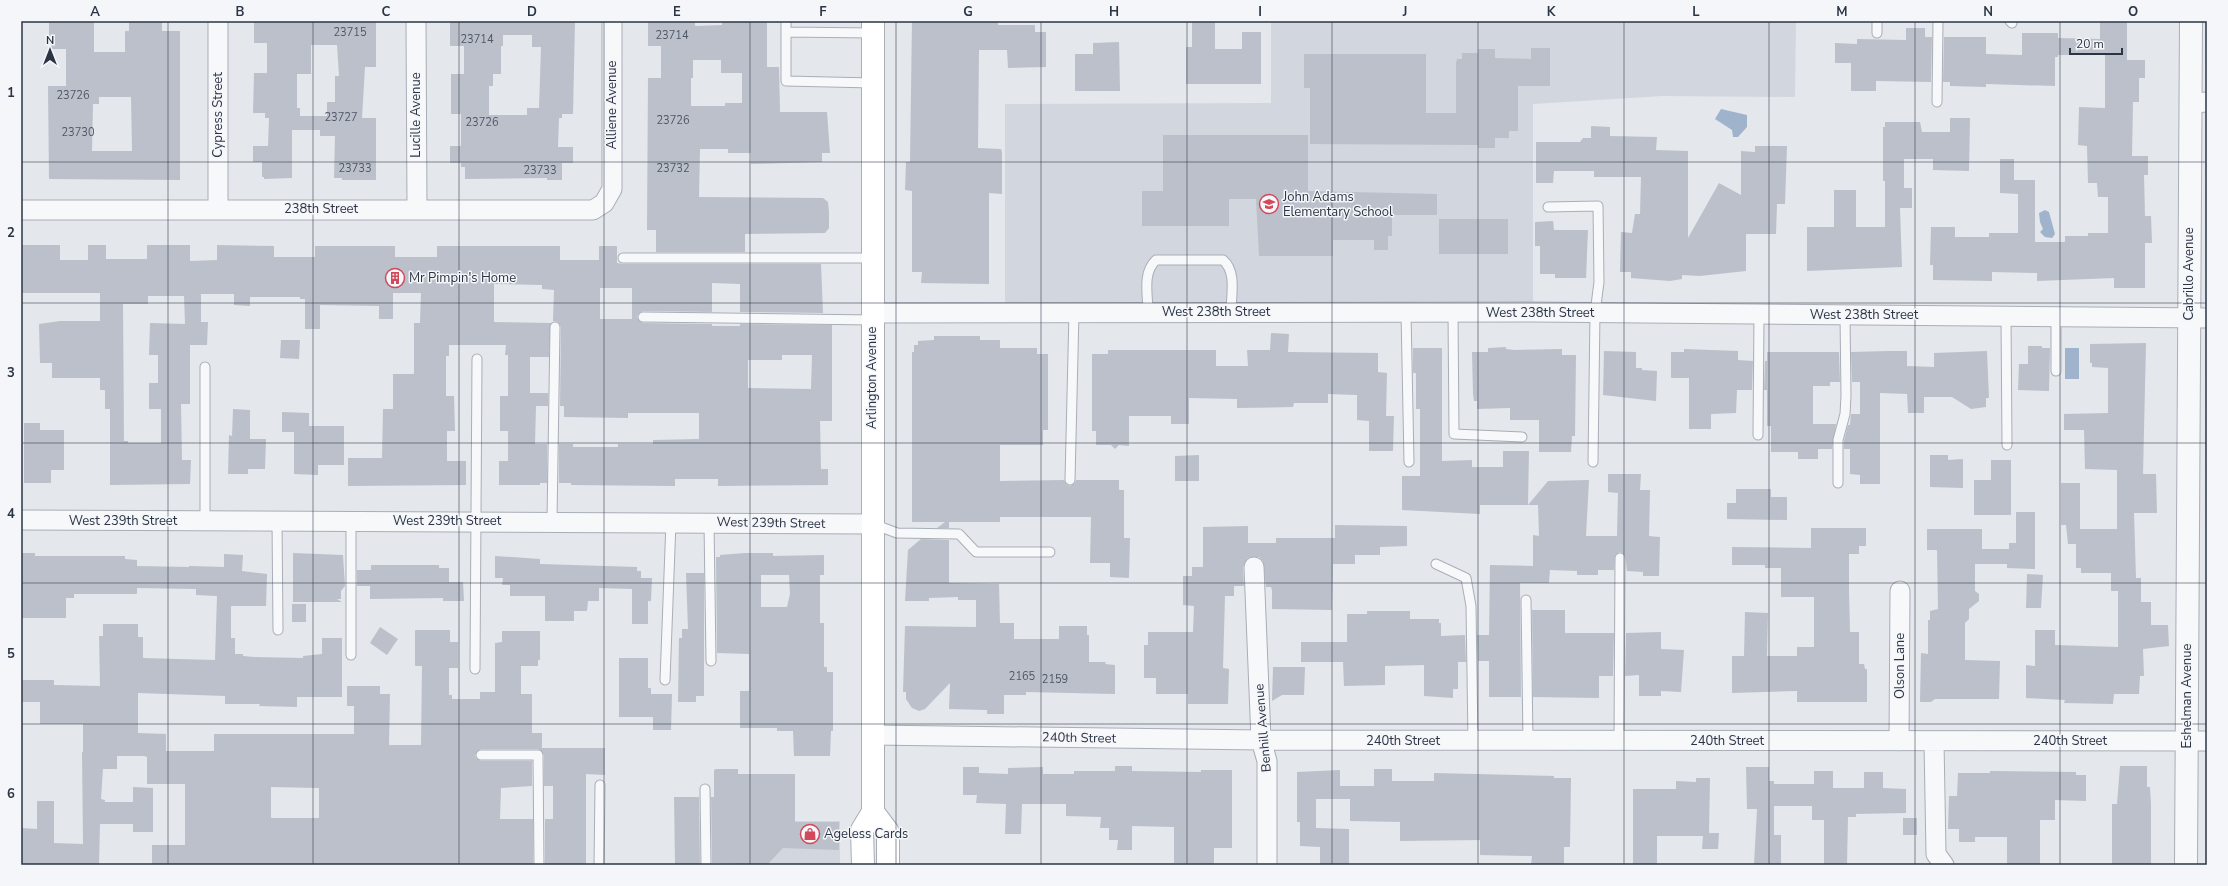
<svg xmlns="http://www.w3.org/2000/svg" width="2228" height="886" font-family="'Nunito Sans',sans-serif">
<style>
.built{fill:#d2d6de}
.water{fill:#9fb4cc}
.building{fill:#bbc0ca;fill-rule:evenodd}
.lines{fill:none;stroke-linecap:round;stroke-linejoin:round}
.service-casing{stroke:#a9aeb7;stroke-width:11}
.minor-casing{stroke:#a9aeb7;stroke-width:21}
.tertiary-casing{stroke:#a9aeb7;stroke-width:24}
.secondary-casing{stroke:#a9aeb7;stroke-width:24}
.service{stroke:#f7f8fa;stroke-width:9}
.minor{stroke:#f7f8fa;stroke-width:19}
.tertiary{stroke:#f7f8fa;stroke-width:22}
.secondary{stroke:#fff;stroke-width:22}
.grid{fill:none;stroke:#2b3445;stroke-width:1;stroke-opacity:0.55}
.labels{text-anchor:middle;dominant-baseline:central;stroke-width:3;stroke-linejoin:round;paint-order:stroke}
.number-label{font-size:11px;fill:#4f5766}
.street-label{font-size:13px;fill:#2b3445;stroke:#f4f6f9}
.poi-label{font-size:13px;fill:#2b3445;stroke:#f4f6f9;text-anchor:start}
.neatline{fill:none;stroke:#2b3445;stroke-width:1.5}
.grid-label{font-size:13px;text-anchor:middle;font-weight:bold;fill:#2b3445}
</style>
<rect width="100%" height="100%" fill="#e4e7ec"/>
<path class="built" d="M1271,21H1796L1795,97L1662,96L1533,104V312L1005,305V104L1271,103Z
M739,821H840V865H739Z"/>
<path class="water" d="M1721,109L1747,115V127L1738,137H1733L1732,130L1715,119Z
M2045,210L2049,212L2055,234L2052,238L2045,237L2040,232L2043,229L2040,222L2039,213Z
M2065,348H2079V379H2065Z"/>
<path class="building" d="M49,21H94V52H125V31H129V21H162V31H180V180L49,179L48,86H66V49H49ZM99,97H131L132,151H92L93,104H99Z
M254,21H376V67H365L362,118H376V180H342V178H334L335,136H320V130H292V178L264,179V177H262V162H253V146H268L269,118H265V113H253L254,73H267V43H254ZM311,45H337L339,76H335V102H327V116H300V108H297V74H311Z
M450,21H575L573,114H562V118H559L558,147H573V163H562V180H547V178L465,179V167H461V163H450V146H461V114H451V74H464V46H450ZM503,35H532V47H541L539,108H527V115H489V86H493V74H501V46H503Z
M648,21L695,22V26L722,25V21H767V67H779L780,112H827L830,153H822V162L751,164V153H728V149H700L699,197L823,198L828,202L829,212V228L825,233L745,234V252H656V230H647L648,78H661V46H648ZM693,60H721V73H742V103H725V106H691V78H693Z
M912,21H998V25H1035V32H1046V67L1008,68L1007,50H979L978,148L1001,149L1002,152V194L989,193V284L921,283L922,272H912V191L905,190L906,162H910Z
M1192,21H1215V49H1242V32H1261V84H1186V47H1192Z
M2100,21H2127V60H2145V78H2139V102H2133L2132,156H2148V175H2144L2145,216H2151L2152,243H2145V288H2114V278L2037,281V273L1992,272V281L1933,280V265H1930L1931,227H1955V237H1989V233H2018V194L2000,193V159H2014V180H2035V242H2065V236H2088V233H2108V197H2098L2097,183H2088L2087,146L2078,145L2079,107L2105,108V55H2058V57H2055V86L1986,84V87L1950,86V82H1943L1944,37H1986V54L2022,55V33H2058V38L2100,39Z
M1906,28H1925V37H1932L1931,82L1876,81V91H1851V63H1835V43L1857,44V39L1906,40Z
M1119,42L1120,91H1075V54H1093V43Z
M1531,48H1550V86H1518V131H1509V138H1495V148H1478V145L1310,144V88H1304V54H1426V113H1456V63L1457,59H1462V53H1478V49H1495V58L1531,59Z
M1950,118H1970L1969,171L1933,170V159H1904V188H1912V208H1900L1902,267L1807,271V227H1834V190H1856V227H1885V181H1883V127H1885V122H1920L1922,132H1950Z
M1591,126L1610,127V136L1657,137L1656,150L1688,151V238L1719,183L1741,195V151L1755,152V146H1787L1785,204H1777L1776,234H1746V271L1700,276L1682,275V279L1670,281L1631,278V272H1620L1621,232L1632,233L1635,214H1640L1641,177H1594V171H1554L1553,183H1536V142H1580L1583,138H1591Z
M1163,135H1308V191L1437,194V215H1392V236H1388V250H1374V240H1333V256H1259L1256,199H1229V226H1142V191H1163Z
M1439,219H1508V254H1439Z
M1553,221L1554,230H1588L1586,278H1555V274H1540V246H1535V222Z
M21,245H60V260H88V245H106V259H147V245H190V261L217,260V245L274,246V257H315V246H395V257H437V246H560V260H599V246H617V263L623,264H821L823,313L740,312V284L712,283V312L643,311L638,314L637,317L643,323L712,324V326H740V324L832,325V421H820L821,469H828V485L718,486V479H675V486L571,485V483H559V444H573V447H618V444H653V440L699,439V413H628V418L564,417V406H560L561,327L558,322L553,321L554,290L542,289V285L494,284V322L551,323L549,357H530V393H548V406H536L535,444H547V483H540V485H499V461H508V431H500V396H508V355H505L506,345H449V356H446V396H454L455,431H447V461H466V485L348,486V458H382L383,409H393V374H414V323H420L421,293H393V319H379V306L320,305V329H305V299H300V297H250V306L234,305V294H201V322H208L207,345H190V404H181L182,460H191L190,484L110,485V409H105V390H100V378H52V363H40L39,324L60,321H100V293H21ZM600,288H632V319H600ZM148,296H184L185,324L150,323L149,355H158V383H149V409H161V443H128V441H124L123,304H148ZM782,355H812L811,389L748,388V360H782Z
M1271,333L1289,334L1288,352L1378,353V372L1387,373L1386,416H1394L1393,451H1369V421L1357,420V395L1328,394V403H1294L1293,407L1237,408V399L1189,398V424H1171V416H1129V446L1119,445L1115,449L1111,445H1096V431H1092V354H1108V350H1216V366H1248L1247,350H1270Z
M934,336H980V340H1000V348H1037V354H1048V430H1043V445H1000V481L1064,480L1067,485L1070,486L1075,483L1076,480H1119V490H1124V538H1130L1129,578L1110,577V563H1090L1091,517H1000V522H949V528H937L945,522H912V352H914V345H918V341L934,340Z
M281,340H300L299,359L280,358Z
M2146,343L2143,474H2156L2157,513H2134L2136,578H2141V602H2151V625H2168L2169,646L2143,649L2144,676H2140L2139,694H2114L2113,704L2064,703L2065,700L2026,698V665L2035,666V630H2055V645L2118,647V591H2111V573H2081V568H2076V544H2068L2066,525H2061V483H2080V529H2117V470L2085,469L2084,430H2064V414L2108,413V368L2092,367V363H2090V344Z
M2028,346H2042V348H2050L2049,391L2018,390L2019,364H2028Z
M1506,347V349L1514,350L1562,349V355H1576L1575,436H1572L1571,452H1539V420H1510V408L1477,409V401H1474L1473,394L1472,352H1488V348Z
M1413,348H1442V461L1472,460V467H1503V451H1529L1528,505L1548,481L1589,480L1586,536H1617L1618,493L1608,492V474H1641L1640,490H1650L1649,536L1660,537L1659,576H1643V572L1627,571L1625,555L1620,552L1615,555L1614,570H1598V575H1577V571L1550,570L1549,583H1520L1521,697H1489V661H1478L1477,635H1489L1490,565L1533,566V535L1539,536L1538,505H1480V514L1402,510V476H1420V409H1416V373H1413Z
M1684,349L1738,351V360L1753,361L1752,390H1737L1736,413L1711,414V429H1689V378H1671V352H1684Z
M1604,351L1636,352V368H1642V370L1657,371L1656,401L1603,395Z
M1888,351H1907V366L1934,367V353L1987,351L1989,398H1986V407L1971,409L1952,397H1924V413H1908L1907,394L1880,393V484H1860V475L1850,474V449H1844V441L1848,425H1850L1851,414H1860V382H1852L1851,352Z
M1767,352H1839L1840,382H1830V386H1813V424H1836L1832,449H1818V459H1798V452H1771V426H1767V390H1764L1765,361H1767Z
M233,409L250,410V439H266L265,469H248V474H228L229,435L232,436Z
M282,412L309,413V426H344V465H318V475L294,474V432H282Z
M24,423H40V430H64V470H51V483H24Z
M1199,455V481H1175V456Z
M1930,455H1948V460L1963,459V488L1930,487Z
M1991,460H2011V515H1974V480H1991Z
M1736,489H1771V497H1787V520L1727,519V503H1736Z
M2016,512H2035V569L2007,568V564H1975V591L1979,594V601L1969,609V619L1965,623V660L2000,661L1999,699H1935L1931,702H1920L1921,653L1928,654V620H1930V611L1938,609L1937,550H1927V529H1982V549H2009V543H2016Z
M1335,525L1407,526V546L1380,547V555H1355V564H1333L1332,610L1272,609V590L1271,587H1266L1263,561L1259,557L1248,558L1243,567L1244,586H1234V596H1225L1223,668L1229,669L1228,704H1188V694H1156V678H1144V645H1148V632H1193L1194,606L1183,605V576H1192V567H1203V527L1248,526V543H1276V538H1335Z
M1811,528H1866V546H1859V554H1849V591L1850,632H1859V664H1864L1865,669H1867V702H1797V691L1732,693V656H1744L1745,612L1768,613L1767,656H1797V647H1814V597H1781V568H1765V565H1732V547L1811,548Z
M921,539L949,540V583L999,584L1000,623H1014V639H1059V626H1087V635H1089V662H1106L1105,664L1115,665V694L1026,692V695H1004V714H987V710L949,709L950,683L925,709L919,711L912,708L906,699V692H903L905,626L976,627V600H958V597L929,598V601H905L908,550Z
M21,553H35V556H125V559L137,560V566L189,567V566L224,567V554L243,555L242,571L267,574L266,606H231V638H235V654H243V656L254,657L303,658V656L322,654V638H342V697H297V707L259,706L260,704H225V696L138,693V733L166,734V751H214V734H354V706H347V686H380V694H390L389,745H421L422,666H415V630H450V642H458V668H449V695H452V699H480V692H495V643L502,642V631H540V660H538V666H521V694H532V733H542V748H605V775L586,774V865H545V819H553V786H544V755L538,749H481L475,755L476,758L481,761H532V786L501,788L500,819H533V865H152V845H185V784H147V757L144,756H117V769H103L101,799L105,800V802H133V787L153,788V832H133V824H100L99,865H21V828L37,829V801H54V843L83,844L82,752H83V724H40V702H21V680H54V685L100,686L99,636H103V624H138V637H143V658L215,660L217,596L196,595V589L137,588V594H74V598H66V618H21ZM271,787L319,788V818H271Z
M293,553L343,555L345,586L341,591V599H337L342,602H293Z
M745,553H773V556L824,555V575H820V623H824V667H827V672H833V731H831L830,756H794L793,731H777V728H740V691H749V654L717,653L716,557H720V555ZM761,575H789L790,594L787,607H761Z
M495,556L540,559V564L637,567V571H641V578H652L651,601H648V624H632V589L599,588V601H588L587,611H574V621H545V596H510V585H502L503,578H495Z
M371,565H439V568H449V582H463L464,601H443V598L370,599V586H357V570H371Z
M686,573H704V696H696V702H678L679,638H682V629H688Z
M2027,574L2043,575L2041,608H2026Z
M292,604H306V622H292Z
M1532,610H1565V633H1614L1613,676H1599V698L1533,697Z
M1367,611H1410V619H1439V623H1441V636L1465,635L1466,662H1458V689H1453V698L1424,696V665L1385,666V685L1344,686L1343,662H1301V642H1347V614H1367Z
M380,627L398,639L387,655L370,643Z
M1661,632V649L1684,650L1681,692L1661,691V696H1639V675L1625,676L1626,633Z
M619,658H648V688H651V694H672L671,730H653V717H619Z
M1273,667H1305L1304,695H1282L1272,701Z
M1115,766H1132V771L1201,772V770H1232V848H1214V864L1174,863V827L1132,826V850H1117L1118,840H1109V828H1100L1101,817L1066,816V804H1022L1021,834H1005L1006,804L976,803L977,795H963V767H979V773L1008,774V768L1043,767V774H1074V771H1115Z
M2120,766H2147V787H2150L2151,804V864H2112V804H2117Z
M1746,767H1769V781H1774V784H1814V771H1833V788H1864V772H1883V788L1906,789V813L1856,814V817H1848L1847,865H1824V820H1812V806H1774V835H1781V865H1754L1757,809H1747Z
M716,769H738V774H795V822H839V850L783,848L767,865L712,863L711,797H714V770Z
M1374,769H1392V781H1434V773L1554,776V778H1571L1570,847H1564V865H1531L1532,856L1480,855V840L1400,841V822L1350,821V799H1316V828L1349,829V864H1320V847L1300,846V822H1297V772L1340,770V786H1374Z
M1990,771L2076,772V775H2086V801L2055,800V820H2040V865H2007V837H1975V842H1959V829H1948L1949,796H1957L1958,773H1990Z
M1696,778H1710L1709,833H1719L1718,849H1702L1703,836H1657V865H1633V789H1676V781L1696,782Z
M674,797H699L700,865L675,864Z
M1903,818H1917V835H1903Z"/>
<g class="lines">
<g class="service-casing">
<path id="service" d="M786,21V81L873,83
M1877,21V33
M2010,21L2012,23
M786,32L873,33
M1937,102L1938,21
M1548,207L1598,206L1599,282L1595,313L1593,462
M623,258H873
M1148,312C1148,295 1142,273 1156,260H1223C1237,272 1231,295 1231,312
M1406,312L1409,462
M1453,312L1454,434L1522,437
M2006,316L2007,445
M643,317L873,320
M2056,317V371
M205,367V521
M1758,435L1759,314
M1070,480L1074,312
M1838,483V440L1845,414L1846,396L1845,315
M277,521L278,630
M351,521V655
M552,521L555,327
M709,522L711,661
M873,524L897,533L959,534L976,552H1050
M1436,564L1466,578L1471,606L1473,741
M1526,600L1528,741
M475,669L477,359
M665,680L671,522
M1619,741L1620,558
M481,755H538L539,865
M705,789L706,865
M599,865L600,785"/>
</g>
<g class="minor-casing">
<path id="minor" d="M416,21L417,209
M2190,103L2207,102
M218,209V21
M21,210H593L604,203L612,189V21
M873,313L1533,312L2207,318
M21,520L872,524
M1254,567L1261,740L1267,761V865
M872,735L1261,740L2207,741
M1899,741L1900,591
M1934,741L1936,854L1944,865"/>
</g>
<g class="tertiary-casing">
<path id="tertiary" d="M2186,865L2191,21"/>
</g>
<g class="secondary-casing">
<path id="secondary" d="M873,812L888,832V865
M863,865L862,830L873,812V21"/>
</g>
<use href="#service" class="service"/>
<use href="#minor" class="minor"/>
<use href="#tertiary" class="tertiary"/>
<use href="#secondary" class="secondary"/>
</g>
<path class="grid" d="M168,21V865M313,21V865M459,21V865M604,21V865M750,21V865M896,21V865M1041,21V865M1187,21V865M1332,21V865M1478,21V865M1624,21V865M1769,21V865M1915,21V865M2060,21V865M21,162H2207M21,303H2207M21,443H2207M21,583H2207M21,724H2207"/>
<defs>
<g id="school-ring" transform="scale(1)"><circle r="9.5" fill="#f4f6f9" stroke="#d1495b" stroke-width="1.5"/><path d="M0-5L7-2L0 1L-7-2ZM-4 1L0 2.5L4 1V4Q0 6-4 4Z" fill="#d1495b"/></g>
<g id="building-ring" transform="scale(1)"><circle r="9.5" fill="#f4f6f9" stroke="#d1495b" stroke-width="1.5"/><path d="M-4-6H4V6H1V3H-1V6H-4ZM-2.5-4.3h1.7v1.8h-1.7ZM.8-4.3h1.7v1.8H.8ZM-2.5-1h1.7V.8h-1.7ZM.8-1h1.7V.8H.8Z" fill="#d1495b"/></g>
<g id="shop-ring" transform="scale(1)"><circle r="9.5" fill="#f4f6f9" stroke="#d1495b" stroke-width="1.5"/><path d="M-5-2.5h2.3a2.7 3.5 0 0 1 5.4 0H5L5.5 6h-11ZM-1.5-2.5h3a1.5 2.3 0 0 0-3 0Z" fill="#d1495b"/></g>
</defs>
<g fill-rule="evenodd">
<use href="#school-ring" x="1269" y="204"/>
<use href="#building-ring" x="395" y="278"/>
<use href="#shop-ring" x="810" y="834"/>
</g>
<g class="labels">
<g class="number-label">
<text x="350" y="32">23715</text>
<text x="672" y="35">23714</text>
<text x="477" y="39">23714</text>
<text x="73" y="95">23726</text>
<text x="341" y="117">23727</text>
<text x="673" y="120">23726</text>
<text x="482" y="122">23726</text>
<text x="78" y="132">23730</text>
<text x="355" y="168">23733</text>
<text x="673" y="168">23732</text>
<text x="540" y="170">23733</text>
<text x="1022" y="676">2165</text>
<text x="1055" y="679">2159</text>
</g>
<g class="street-label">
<text transform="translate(612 105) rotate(-90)">Alliene Avenue</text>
<text transform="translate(218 115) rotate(-90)">Cypress Street</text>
<text transform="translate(416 115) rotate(-90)">Lucille Avenue</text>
<text x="321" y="209">238th Street</text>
<text transform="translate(2189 274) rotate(-90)">Cabrillo Avenue</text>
<text x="1216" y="312">West 238th Street</text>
<text x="1540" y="313">West 238th Street</text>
<text x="1864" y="315">West 238th Street</text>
<text transform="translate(872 378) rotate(-90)">Arlington Avenue</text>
<text x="123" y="521">West 239th Street</text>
<text x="447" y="521">West 239th Street</text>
<text transform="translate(771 523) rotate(1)">West 239th Street</text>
<text transform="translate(1900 666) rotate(-90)">Olson Lane</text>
<text transform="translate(2187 696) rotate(-90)">Eshelman Avenue</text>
<text transform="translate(1263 728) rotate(-95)">Benhill Avenue</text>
<text transform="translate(1079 738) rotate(1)">240th Street</text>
<text x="1403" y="741">240th Street</text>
<text x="1727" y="741">240th Street</text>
<text x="2070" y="741">240th Street</text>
</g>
<g class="poi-label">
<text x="1283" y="197">John Adams<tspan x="1283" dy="15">Elementary School</tspan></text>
<text x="409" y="278">Mr Pimpin's Home</text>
<text x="824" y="834">Ageless Cards</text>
</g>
</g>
<rect width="2228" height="886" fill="none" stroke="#f4f6f9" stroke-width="44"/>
<g transform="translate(50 50)" stroke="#f4f6f9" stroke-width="3" paint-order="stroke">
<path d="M0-3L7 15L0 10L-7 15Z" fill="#2b3445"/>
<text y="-6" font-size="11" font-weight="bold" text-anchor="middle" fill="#2b3445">N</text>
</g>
<path d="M2070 48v6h52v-6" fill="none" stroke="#2b3445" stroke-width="2"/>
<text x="2076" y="48" font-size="12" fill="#2b3445" stroke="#f4f6f9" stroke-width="3" paint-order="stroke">20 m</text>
<rect x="22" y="22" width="2184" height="842" class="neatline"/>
<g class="grid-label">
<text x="95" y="16">A</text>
<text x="240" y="16">B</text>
<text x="386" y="16">C</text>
<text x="532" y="16">D</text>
<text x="677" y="16">E</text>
<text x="823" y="16">F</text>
<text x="968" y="16">G</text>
<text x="1114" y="16">H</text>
<text x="1260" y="16">I</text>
<text x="1405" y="16">J</text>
<text x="1551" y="16">K</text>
<text x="1696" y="16">L</text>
<text x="1842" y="16">M</text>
<text x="1988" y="16">N</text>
<text x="2133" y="16">O</text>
<text x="11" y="97">1</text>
<text x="11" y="237">2</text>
<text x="11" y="377">3</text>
<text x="11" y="518">4</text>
<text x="11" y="658">5</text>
<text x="11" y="798">6</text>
</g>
</svg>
